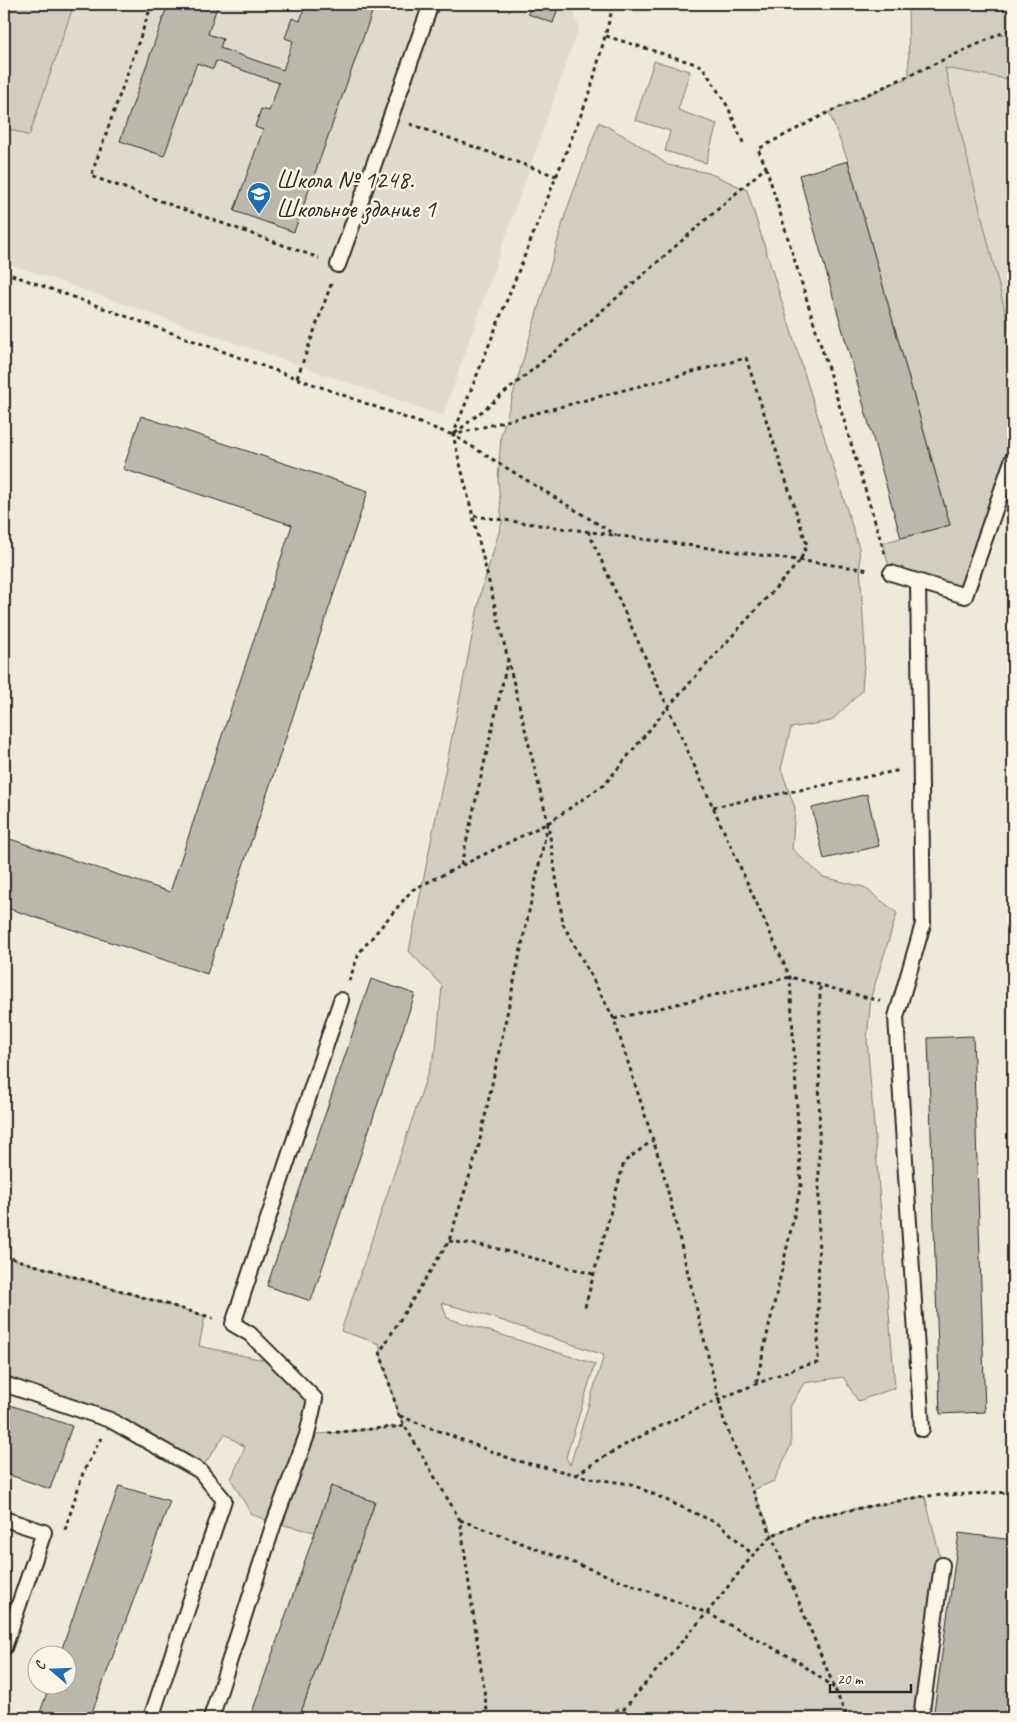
<svg xmlns="http://www.w3.org/2000/svg" width="1017" height="1722" font-family="Caveat,sans-serif">
<style>
.built{fill:#e0dacc}
.green{fill:#d2cdc0;stroke:#7e7c76;fill-rule:evenodd}
.building{fill:#bcb7ac;stroke:#2b2b2b}
.lines{fill:none;stroke-linecap:round;stroke-linejoin:round}
.service-casing{stroke:#2b2b2b;stroke-width:18}
.path{stroke:#2b2b2b;stroke-width:3;stroke-dasharray:4 4;stroke-linecap:butt}
.service{stroke:#fcf5e5;stroke-width:14}
.labels{text-anchor:middle;dominant-baseline:central;stroke-width:5;stroke-linejoin:round;paint-order:stroke}
.poi-label{font-size:25px;fill:#2b2b2b;stroke:#fcf5e5;text-anchor:start}
</style>
<rect width="100%" height="100%" fill="#efe9da"/>
<filter id="ink" filterUnits="userSpaceOnUse"><feTurbulence type="fractalNoise" baseFrequency=".02" numOctaves="2"/><feDisplacementMap in="SourceGraphic" scale="10" xChannelSelector="R" yChannelSelector="G"/><feConvolveMatrix kernelMatrix="1 2 1 2 8 2 1 2 1" color-interpolation-filters="sRGB"/></filter>
<g filter="url(#ink)">
<path class="built" d="M4,4H571L579,27L443,416L4,262Z
M945,68L1013,80V343Z"/>
<path class="green" d="M4,4H74L29,136L4,127Z
M908,4H1013V80L945,68L1013,343V458L965,596L891,573L882,543L950,525L848,161L829,112L909,77Z
M654,61L690,71L678,110L717,124L706,163L665,151L670,131L635,120Z
M599,122L635,142L668,165L709,173L747,190L859,548L865,651L862,691L831,721L791,728L781,769L795,808L792,849L823,877L864,887L897,913L871,997L867,1039L895,1388L858,1401L843,1377L804,1383L790,1407L791,1445L774,1481L753,1490L773,1535L812,1517L925,1496L942,1565L921,1718H299L375,1502L331,1486L315,1532L274,1523L251,1514L231,1479L245,1447L225,1434L200,1471L110,1420L4,1384V1256L205,1316L199,1346L282,1364L315,1399L308,1435L404,1426L399,1416L380,1352V1344L341,1331L436,1049L442,986L409,951L481,592L502,522L498,480L501,436L566,212ZM442,1303L482,1314L604,1355L570,1465L566,1457L595,1364L447,1318Z"/>
<path class="building" d="M168,4H218L208,34L223,39L220,48L283,70L293,41L285,38L292,18L300,21L306,4H375L294,232L234,211L263,130L255,127L261,109L269,111L279,83L216,61L213,69L197,63L164,156L120,141Z
M532,4L559,5L553,23L528,14Z
M848,161L950,525L901,538L799,175Z
M141,416L368,491L207,974L4,907V837L170,892L292,525L123,469Z
M867,794L879,846L824,859L812,808Z
M371,979L415,994L311,1301L267,1286Z
M973,1036L985,1412L940,1414L928,1038Z
M4,1403L72,1426L50,1489L4,1473Z
M119,1486L170,1501L90,1718H38L50,1684H68V1654H60Z
M331,1486L375,1502L299,1718H250Z
M959,1533L1013,1540V1696L1010,1718H933Z"/>
<g class="lines">
<g class="service-casing">
<path id="service" d="M338,265L431,4
M891,573L965,596L1013,458
M918,582L923,924L896,1017L922,1429
M4,1384L110,1420L200,1471L224,1500L151,1718
M4,1519L44,1532L4,1648
M211,1718L274,1523L307,1435L315,1399L250,1334L233,1324L341,1000
M921,1718L942,1565"/>
</g>
<path class="path" d="M152,4L91,176L319,258
M601,4L612,10L590,92L453,435L548,823L563,924L614,1019L663,1171L724,1421L847,1718
M606,36L702,66L728,107L744,145
M410,124L556,176
M766,167L885,554
M4,272L453,435L565,343L766,167L758,149L829,112L1013,28
M297,378L332,282
M474,516L870,570
M588,531L790,977L801,1185L756,1384
M713,807L901,770
M548,823L605,784L668,707L800,561L807,545L746,358L453,435L616,535
M461,865L508,659
M349,981L359,953L412,890L548,823L478,1149L449,1241L380,1352L399,1416L460,1520L488,1718
M614,1019L790,977L880,1001
M449,1241L491,1247L593,1274
M4,1256L213,1318
M585,1307L624,1162L653,1140
M400,1416L514,1460L594,1479L631,1484L721,1525L753,1555
M328,1433L405,1426
M576,1475C647,1427 725,1396 804,1365L818,1363L820,985
M460,1520L707,1613L796,1660L834,1688
M65,1530L83,1473L101,1438
M592,1718L624,1709
M621,1718L624,1709L661,1665L707,1613L753,1555L773,1535L812,1517L925,1496L1013,1492"/>
<use href="#service" class="service"/>
</g>
</g>
<defs>
<g id="school-pin" transform="scale(1.25)"><path d="M0 17L-7.5 6A9.5 9.5 0 1 1 7.5 6Z" fill="#1f6fb2" stroke="#fcf5e5"/><path d="M0-5L7-2L0 1L-7-2ZM-4 1L0 2.5L4 1V4Q0 6-4 4Z" fill="#fff"/></g>
</defs>
<g fill-rule="evenodd">
<use href="#school-pin" x="259" y="194"/>
</g>
<g class="labels">
<g class="poi-label">
<text x="276" y="180">Школа № 1248.<tspan x="276" dy="29">Школьное здание 1</tspan></text>
</g>
</g>
<rect width="1017" height="1722" fill="none" stroke="#fcf5e5" stroke-width="20"/>
<rect x="10" y="10" width="997" height="1702" fill="none" stroke="#2b2b2b" stroke-width="2" filter="url(#ink)"/>
<g transform="translate(52 1670) rotate(289)"><circle r="24" fill="#fcf5e5" stroke="#a8a49b"/>
<path d="M0-4L9 19L0 12L-9 19Z" fill="#1f6fb2"/>
<text y="-8" font-size="14" font-weight="bold" text-anchor="middle" fill="#2b2b2b">С</text>
</g>
<path d="M830 1684v8h81v-8" fill="none" stroke="#2b2b2b" stroke-width="2.5"/>
<text x="837" y="1684" font-size="15" fill="#2b2b2b" stroke="#fcf5e5" stroke-width="4" paint-order="stroke">20 m</text>
</svg>
